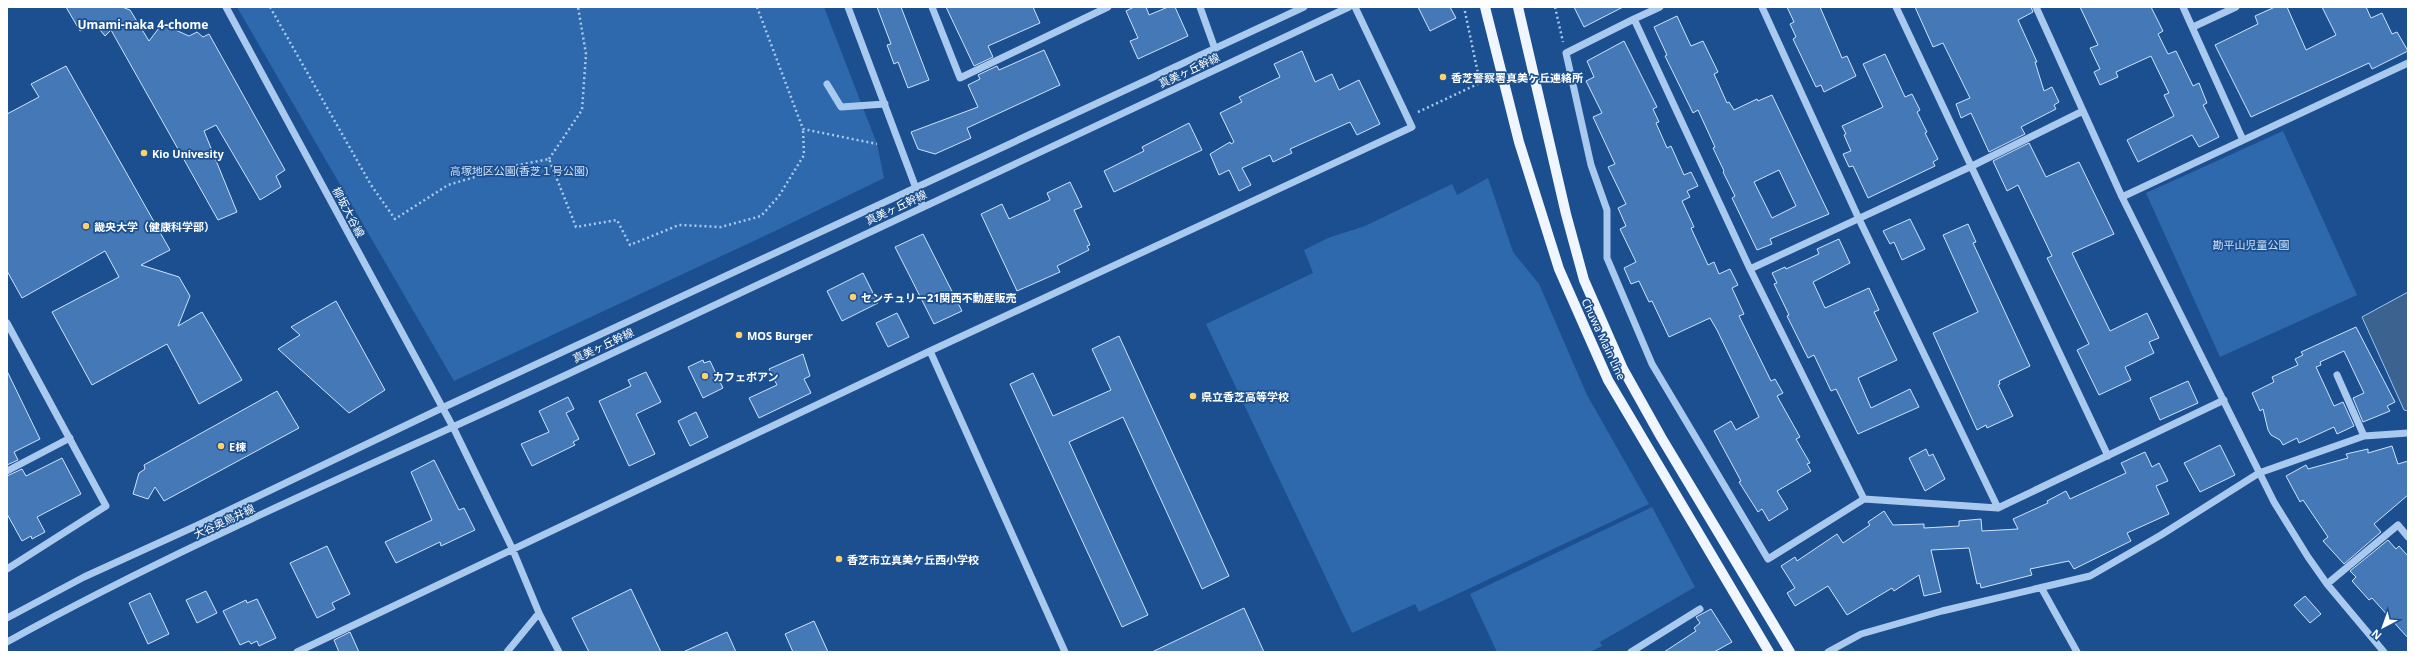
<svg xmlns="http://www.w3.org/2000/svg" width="2415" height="659" font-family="'Noto Sans','Noto Sans JP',sans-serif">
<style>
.green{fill:#2e69ad}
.water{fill:#3c6290;stroke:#9cc4f0}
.building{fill:#4478b7;stroke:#cfe3fa;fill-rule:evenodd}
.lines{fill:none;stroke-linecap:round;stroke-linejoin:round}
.path{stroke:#a9c9ee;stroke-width:2.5;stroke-dasharray:2 3;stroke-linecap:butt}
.minor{stroke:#a9c9ee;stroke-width:7}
.major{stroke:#f0f6ff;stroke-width:10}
.poi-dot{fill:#ffd166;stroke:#1b4f8f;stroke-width:1.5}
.labels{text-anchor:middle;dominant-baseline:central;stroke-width:3.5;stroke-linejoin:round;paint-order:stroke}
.street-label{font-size:11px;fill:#fff;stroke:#1b4f8f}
.poi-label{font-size:11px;font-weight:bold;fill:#fff;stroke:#1b4f8f;text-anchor:start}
.park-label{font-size:11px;fill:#cfe3fa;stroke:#1b4f8f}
.neighbourhood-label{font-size:12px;font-weight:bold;fill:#fff;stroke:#1b4f8f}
</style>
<rect width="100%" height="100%" fill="#1b4f8f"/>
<path class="green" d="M237,7H824L877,144L884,178L775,231L454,381Z
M2283,131L2357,295L2220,357L2146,193Z
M1488,178L1513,252L1539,284L1587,395L1649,504L1419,612L1415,604L1352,633L1206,324L1313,273L1304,250L1328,238L1365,226L1452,184L1457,195Z
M1652,507L1695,587L1600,642L1602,646L1590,652H1497L1470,594Z"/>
<path class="water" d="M2408,292V411L2404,410L2362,317Z"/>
<path class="building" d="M66,7H122L130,10L149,41L162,24L189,36L197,32L203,37L209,34L285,170L276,176L281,187L260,200L216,125L204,131L237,212L218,220L111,30L105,36L95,24L80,31Z
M877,7H901L929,80L908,88L898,62L894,64L887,45L891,44Z
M946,7H1033L1040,23L988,46L993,57L974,66Z
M1134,7H1146L1149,15L1168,7H1175L1188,36L1138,59L1130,41L1138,38L1126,11Z
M1418,7H1450L1456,18L1430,31Z
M1574,7H1623L1584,27Z
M1787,7H1820L1842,58L1847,56L1856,76L1824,92L1821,85L1816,87L1793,39L1796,37L1790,24L1794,22Z
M1915,7H2031L2033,12L2018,20L2037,62H2035L2044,91L2052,87L2059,102L2054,105L2056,109L2021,127L2025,134L1989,152L1971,113L1961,118L1956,104L1970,98L1943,43L1933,47Z
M2080,7H2151L2163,31L2158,34L2168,54L2176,51L2193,86L2199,83L2207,103L2203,105L2219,137L2199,147L2192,135L2138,162L2127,140L2174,116L2164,95L2169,93L2151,56L2116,72L2118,77L2100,85L2094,72L2100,69L2090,48L2098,45Z
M2275,7H2287L2306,50L2336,35L2322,7H2366L2371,18L2382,13L2392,34L2397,32L2408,51L2372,69L2369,63L2251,117L2215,45L2258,24L2255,16Z
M1677,16L1691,46L1703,41L1718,72L1714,74L1727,103L1729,102L1734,110L1757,99L1758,101L1772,95L1829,214L1770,239L1772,244L1757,250L1732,198L1735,196L1723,172L1724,171L1713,148L1715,147L1698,110L1693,113L1665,56L1667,55L1654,27ZM1779,170L1796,206L1772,218L1754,182Z
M1624,41L1657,107L1653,109L1659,122L1656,123L1667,148L1671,146L1684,175L1691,172L1698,186L1687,191L1690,197L1682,201L1694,227L1691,228L1708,265L1714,262L1719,274L1730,269L1738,285L1732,288L1744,314L1739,316L1771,381L1775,379L1783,393L1777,396L1800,437L1796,439L1810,463L1807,464L1811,471L1777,491L1788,509L1769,521L1762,509L1758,512L1739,482L1741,481L1714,431L1731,421L1736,430L1759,417L1717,330L1710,318L1669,337L1652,301L1649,302L1639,281L1631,284L1624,268L1636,262L1620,229L1626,226L1618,208L1626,204L1608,167L1615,164L1593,117L1602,113L1586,81L1594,77L1587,61Z
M1044,50L1060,85L967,128L971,138L935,154L918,149L911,132L978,107L968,85L980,79L978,75L997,66L999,70Z
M1302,51L1315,82L1332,74L1339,90L1359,80L1380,124L1357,135L1350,122L1290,149L1292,153L1273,162L1270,155L1242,168L1251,185L1239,191L1229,170L1219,175L1210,154L1230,142L1231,144L1234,142L1220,113L1242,102L1239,97L1280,77L1274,64Z
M1885,54L1905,97L1912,94L1920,110L1917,112L1927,132L1925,133L1938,159L1933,162L1935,166L1868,198L1853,166L1849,167L1843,154L1851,151L1844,135L1846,134L1842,126L1883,107L1863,64Z
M66,66L170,250L141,265L179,277L190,296L178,326L202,312L242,380L199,404L167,344L92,385L52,312L119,277L105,251L22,298L7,271V114L39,97L31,84Z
M1189,123L1202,150L1114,192L1104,171L1144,151L1142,147Z
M2029,143L2046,177L2079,162L2114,234L2072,253L2110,331L2147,313L2159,338L2149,342L2154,353L2125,367L2131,380L2099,395L2077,350L2089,344L2047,258L2052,256L2018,185L2007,191L1993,161Z
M1070,182L1082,207L1074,210L1090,245L1087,246L1089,250L1057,266L1060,272L1017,291L981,214L1002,204L1009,219L1050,200L1047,193Z
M1910,219L1925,249L1902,260L1894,242L1890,244L1883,231Z
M1968,224L1976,242L1973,243L2030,366L1999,381L2000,384L1998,385L2013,416L1987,428L1986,425L1977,430L1933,333L1978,312L1943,235Z
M923,234L962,311L934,324L895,247Z
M1839,239L1850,263L1813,282L1825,308L1869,288L1879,310L1874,312L1897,360L1858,378L1871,408L1910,389L1919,407L1858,434L1836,389L1831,391L1814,355L1808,358L1787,316L1789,315L1774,284L1777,283L1772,273L1785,267L1786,269L1819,254L1817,249Z
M863,273L878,303L842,321L827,291Z
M336,301L385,390L349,413L278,349L300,335L291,327Z
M897,313L909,337L888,347L876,323Z
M2356,327L2395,402L2387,406L2390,411L2363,422L2353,398L2364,393L2344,351L2320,362L2321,365L2316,367L2334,406L2343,402L2354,426L2337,434L2334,427L2299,443L2297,438L2283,445L2280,440L2271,435L2268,430L2263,409L2260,411L2252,393L2274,382L2272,377L2298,365L2295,359L2303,355L2301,352Z
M1119,336L1229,576L1202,589L1123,417L1069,442L1148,615L1122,627L1010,384L1033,373L1053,416L1111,390L1092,349Z
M803,354L810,376L804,379L811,393L759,418L749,398L777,385L769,369Z
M703,360L704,363L710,361L723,388L703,398L688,367Z
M7,371L40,439L14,452L18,460L7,465Z
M646,372L661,402L636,414L655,454L629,466L599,401L631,386L628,380Z
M2188,381L2198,403L2160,420L2150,398Z
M277,391L299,428L164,501L155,487L148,499L133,494L139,473L145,469L144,465Z
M568,397L574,409L566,413L579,439L573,442L575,445L532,466L521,444L549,432L539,411Z
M696,412L708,437L690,446L678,421Z
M2220,445L2235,475L2200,492L2184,463Z
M2392,446L2398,464L2408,461V495L2374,524L2381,532L2344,564L2323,541L2328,537L2303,500L2300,502L2286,476L2306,465L2308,469L2348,458L2346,454L2368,449V453Z
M1926,449L1929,456L1933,454L1945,479L1925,491L1909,458Z
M2145,452L2152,467L2159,463L2168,481L2156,486L2169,514L2127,533L2131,541L2074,569L2069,561L2030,569L2032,575L1981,588L1980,583L1977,584L1969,548L1931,550L1941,592L1924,596L1919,575L1894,591L1892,588L1847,615L1828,586L1795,606L1787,593L1795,588L1781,566L1795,557L1797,561L1837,534L1843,543L1870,525L1868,522L1884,511L1893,525L1924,524V528L1959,526V521L1981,519L1982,531L2018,529L2013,519L2048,503L2047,501L2066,491L2070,499L2126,473L2121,463Z
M62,458L81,494L37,517L45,532L32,539L31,536L22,541L7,514V476L22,469L26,476Z
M434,460L459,510L464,508L475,530L441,546L440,542L396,563L385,542L432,520L411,472Z
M2388,540L2396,549L2399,546L2408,556V638L2372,598L2369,600L2352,581L2356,577L2350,571Z
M327,546L350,594L332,603L335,609L317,618L290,563Z
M631,589L661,652H589L572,618Z
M206,591L217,613L197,623L186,600Z
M150,593L169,634L148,644L129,603Z
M2305,596L2321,614L2310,623L2294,605Z
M257,599L276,638L259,646L257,641L251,644L249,641L240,645L223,611L246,600L247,603Z
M1244,608L1264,652H1152Z
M1711,609L1732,642L1714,652H1664L1696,631L1694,628L1700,623L1696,617Z
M814,621L828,652H793L785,634Z
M350,632L359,652H339L334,640Z
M727,632L736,652H683Z"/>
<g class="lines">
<path class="path" d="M270,7L371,185L395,219L448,185L508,167L549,159L576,227L617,220L630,245L679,225L721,227L761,216L779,196L804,155L803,129
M757,7L803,129L877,144
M1555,7L1563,42
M1418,112L1480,83L1464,7
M549,159L582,110L586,54L578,7"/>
<path class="minor" d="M226,7L453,427L512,548L539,613L559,652
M848,7L923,207
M932,7L960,78L1108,7
M1200,7L1215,49
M1660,7L1634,19L1750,269L1864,499
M1762,7L1859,219L1998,508
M1896,7L2108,456
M2036,7L2122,197L2274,502L2308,557L2327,584L2384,652
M2183,7L2243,140
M1634,19L1566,53L1591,165L1607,210V258L1652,364L1768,559L1864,499L1998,508L2224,400
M2193,27L2236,7
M827,84L841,107L885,104
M2122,197L2408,63
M1750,269L1972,166L2083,111
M7,323L106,506L7,569
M930,351L1065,652
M2337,375L2364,436
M7,471L70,438
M2327,584L2398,525L2408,537
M2042,589L2077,652
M7,618L84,577L198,525L442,408L1304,7
M7,642C188,542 379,462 566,375C827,253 1088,130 1349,7
M297,652L930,351L1412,127L1355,7
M507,652L539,613
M1631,652L1700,609
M1828,652L1861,634L1942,611L2090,576L2161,535L2259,473L2364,436L2408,433"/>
<path class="major" d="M1485,7L1519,142L1559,269L1608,380L1769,652
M1518,7L1566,214L1584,280L1623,369L1661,437L1790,652"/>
</g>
<g class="poi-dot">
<circle cx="1443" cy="77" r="4"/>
<circle cx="144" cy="153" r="4"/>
<circle cx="86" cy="226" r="4"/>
<circle cx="853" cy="297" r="4"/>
<circle cx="739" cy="335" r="4"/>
<circle cx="705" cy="376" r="4"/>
<circle cx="1193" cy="396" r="4"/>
<circle cx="221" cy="446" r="4"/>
<circle cx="839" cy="559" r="4"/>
</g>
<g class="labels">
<g class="street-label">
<text transform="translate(1189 70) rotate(-25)">真美ヶ丘幹線</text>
<text transform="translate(896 207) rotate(-25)">真美ヶ丘幹線</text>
<text transform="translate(349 212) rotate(62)">柳坂大谷線</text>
<text transform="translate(1604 339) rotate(65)">Chuwa Main Line</text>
<text transform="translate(603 345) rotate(-25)">真美ヶ丘幹線</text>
<text transform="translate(224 521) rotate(-25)">大谷奥鳥井線</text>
</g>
<g class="poi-label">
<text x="1451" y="77">香芝警察署真美ヶ丘連絡所</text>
<text x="152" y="153">Kio Univesity</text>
<text x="94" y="226">畿央大学（健康科学部）</text>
<text x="861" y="297">センチュリー21関西不動産販売</text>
<text x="747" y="335">MOS Burger</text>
<text x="713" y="376">カフェポアン</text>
<text x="1201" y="396">県立香芝高等学校</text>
<text x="229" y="446">E棟</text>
<text x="847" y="559">香芝市立真美ケ丘西小学校</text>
</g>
<g class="park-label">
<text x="519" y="170">高塚地区公園(香芝１号公園)</text>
<text x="2251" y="244">勘平山児童公園</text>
</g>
<g class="neighbourhood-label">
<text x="143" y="24">Umami-naka 4-chome</text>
</g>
</g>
<rect width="2415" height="659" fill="none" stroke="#ffffff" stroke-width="16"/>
<g transform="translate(2383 627) rotate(221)" stroke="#1b4f8f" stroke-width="3" paint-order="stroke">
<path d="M0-3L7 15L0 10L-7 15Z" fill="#ffffff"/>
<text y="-6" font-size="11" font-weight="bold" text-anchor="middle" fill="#ffffff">N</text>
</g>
</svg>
